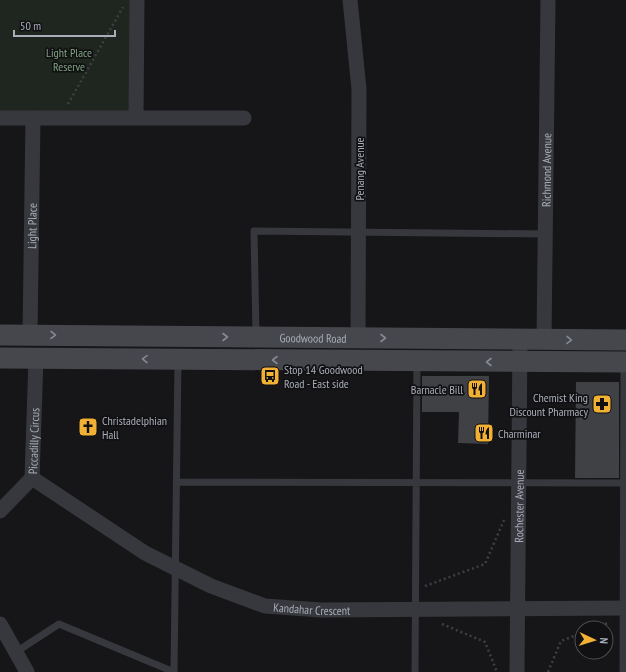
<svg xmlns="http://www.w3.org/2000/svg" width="626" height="672" font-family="'PT Sans Narrow',sans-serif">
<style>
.green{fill:#1e261f}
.building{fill:#404145}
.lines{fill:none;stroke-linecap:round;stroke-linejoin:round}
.path{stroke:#3d3f44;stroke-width:2.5;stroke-dasharray:2 3;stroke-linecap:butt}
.service{stroke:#37383d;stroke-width:7}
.minor{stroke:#37383d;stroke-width:15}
.secondary{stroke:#45474d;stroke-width:21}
.oneway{stroke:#858993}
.labels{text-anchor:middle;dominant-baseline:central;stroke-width:3.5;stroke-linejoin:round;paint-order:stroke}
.park-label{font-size:12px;fill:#7fa381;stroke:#111113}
.street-label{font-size:12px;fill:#a8adb8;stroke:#111113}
.poi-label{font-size:12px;fill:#a8adb8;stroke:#111113;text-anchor:start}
</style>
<rect width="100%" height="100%" fill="#161618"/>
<path class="green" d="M0,0H137L136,118H0Z"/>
<path class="building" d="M422,376H489L488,444L458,443L459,412H422Z
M576,382H619V478H575Z"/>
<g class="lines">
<path class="path" d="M68,104L123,7
M425,586L485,564L504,520
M442,624L485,642L497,672
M596,628L610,622
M548,672L561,641L582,633"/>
<path class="service" d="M256,335L254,231L545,234
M177,482L626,483
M16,652L59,624L174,672
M174,672L178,360
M415,672L417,362
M623,672L624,365"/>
<g class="minor">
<path d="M350,0L359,89L358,338"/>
<path d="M0,118H244"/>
<path d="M136,118L137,0"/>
<path id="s1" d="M30,335L33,118"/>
<path id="s2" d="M544,340L548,0"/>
<path id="s3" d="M32,478L145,553L211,586L265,606L321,610L626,608"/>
<path id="s4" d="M0,511L32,478L36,358"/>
<path d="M0,624L27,672"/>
<path id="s5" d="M517,672L520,339"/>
</g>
<g class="secondary">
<path id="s6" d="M0,335L626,340"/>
<path d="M0,358L626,362"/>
</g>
</g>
<defs><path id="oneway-chevron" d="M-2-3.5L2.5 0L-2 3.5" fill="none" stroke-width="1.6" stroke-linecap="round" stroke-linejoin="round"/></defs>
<g class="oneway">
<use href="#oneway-chevron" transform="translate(53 335) rotate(1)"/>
<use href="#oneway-chevron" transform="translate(225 337)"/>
<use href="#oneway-chevron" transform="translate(383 338)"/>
<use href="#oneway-chevron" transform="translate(569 340) rotate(1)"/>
<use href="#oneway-chevron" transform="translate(145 359) rotate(-179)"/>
<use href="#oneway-chevron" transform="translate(275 360) rotate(-180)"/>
<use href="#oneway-chevron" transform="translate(489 362) rotate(-180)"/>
</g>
<defs>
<g id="bus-square" transform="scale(1)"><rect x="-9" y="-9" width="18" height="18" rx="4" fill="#f2b134" stroke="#111113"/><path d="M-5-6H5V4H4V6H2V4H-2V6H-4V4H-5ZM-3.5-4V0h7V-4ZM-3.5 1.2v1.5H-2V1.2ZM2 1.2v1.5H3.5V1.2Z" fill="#111"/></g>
<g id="restaurant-square" transform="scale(1)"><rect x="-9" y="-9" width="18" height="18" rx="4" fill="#f2b134" stroke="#111113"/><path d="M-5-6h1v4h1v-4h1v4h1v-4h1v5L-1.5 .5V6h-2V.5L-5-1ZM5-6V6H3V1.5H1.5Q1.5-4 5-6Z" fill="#111"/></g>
<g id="pharmacy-square" transform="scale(1)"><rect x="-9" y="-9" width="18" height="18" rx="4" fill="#f2b134" stroke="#111113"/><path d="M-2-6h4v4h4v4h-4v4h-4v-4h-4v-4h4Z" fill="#111"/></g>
<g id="church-square" transform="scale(1)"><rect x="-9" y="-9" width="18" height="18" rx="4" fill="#f2b134" stroke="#111113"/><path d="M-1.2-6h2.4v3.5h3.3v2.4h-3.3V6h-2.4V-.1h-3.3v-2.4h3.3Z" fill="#111"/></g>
</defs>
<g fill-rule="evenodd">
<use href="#bus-square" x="270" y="376"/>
<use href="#restaurant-square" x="477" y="389"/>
<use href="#pharmacy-square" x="602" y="404"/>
<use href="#church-square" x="88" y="427"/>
<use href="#restaurant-square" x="484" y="433"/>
</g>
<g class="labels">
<g class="park-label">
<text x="69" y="52">Light Place<tspan x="69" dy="14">Reserve</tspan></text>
</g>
<g class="street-label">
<text transform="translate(359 169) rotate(-90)">Penang Avenue</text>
<text stroke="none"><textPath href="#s2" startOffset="170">Richmond Avenue</textPath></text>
<text stroke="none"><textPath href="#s1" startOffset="109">Light Place</textPath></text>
<text stroke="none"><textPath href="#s6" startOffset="313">Goodwood Road</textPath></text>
<text stroke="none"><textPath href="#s4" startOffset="83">Piccadilly Circus</textPath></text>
<text stroke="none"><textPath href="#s5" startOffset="166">Rochester Avenue</textPath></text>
<text stroke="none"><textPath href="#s3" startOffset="314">Kandahar Crescent</textPath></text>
</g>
<g class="poi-label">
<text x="284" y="369">Stop 14 Goodwood<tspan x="284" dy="14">Road - East side</tspan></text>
<text x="463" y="389" text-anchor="end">Barnacle Bill</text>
<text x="588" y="397" text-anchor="end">Chemist King<tspan x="588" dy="14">Discount Pharmacy</tspan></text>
<text x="102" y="420">Christadelphian<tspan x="102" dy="14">Hall</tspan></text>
<text x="498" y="433">Charminar</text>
</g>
</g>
<g transform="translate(594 640) rotate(94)"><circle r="19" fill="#111113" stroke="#4d4f55"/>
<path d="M0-3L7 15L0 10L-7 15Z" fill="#f2b134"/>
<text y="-6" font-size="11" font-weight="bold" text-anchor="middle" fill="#a8adb8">N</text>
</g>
<path d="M14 30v6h101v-6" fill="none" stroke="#a8adb8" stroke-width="2"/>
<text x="20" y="30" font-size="12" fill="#a8adb8" stroke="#111113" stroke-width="3" paint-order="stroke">50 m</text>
</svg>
